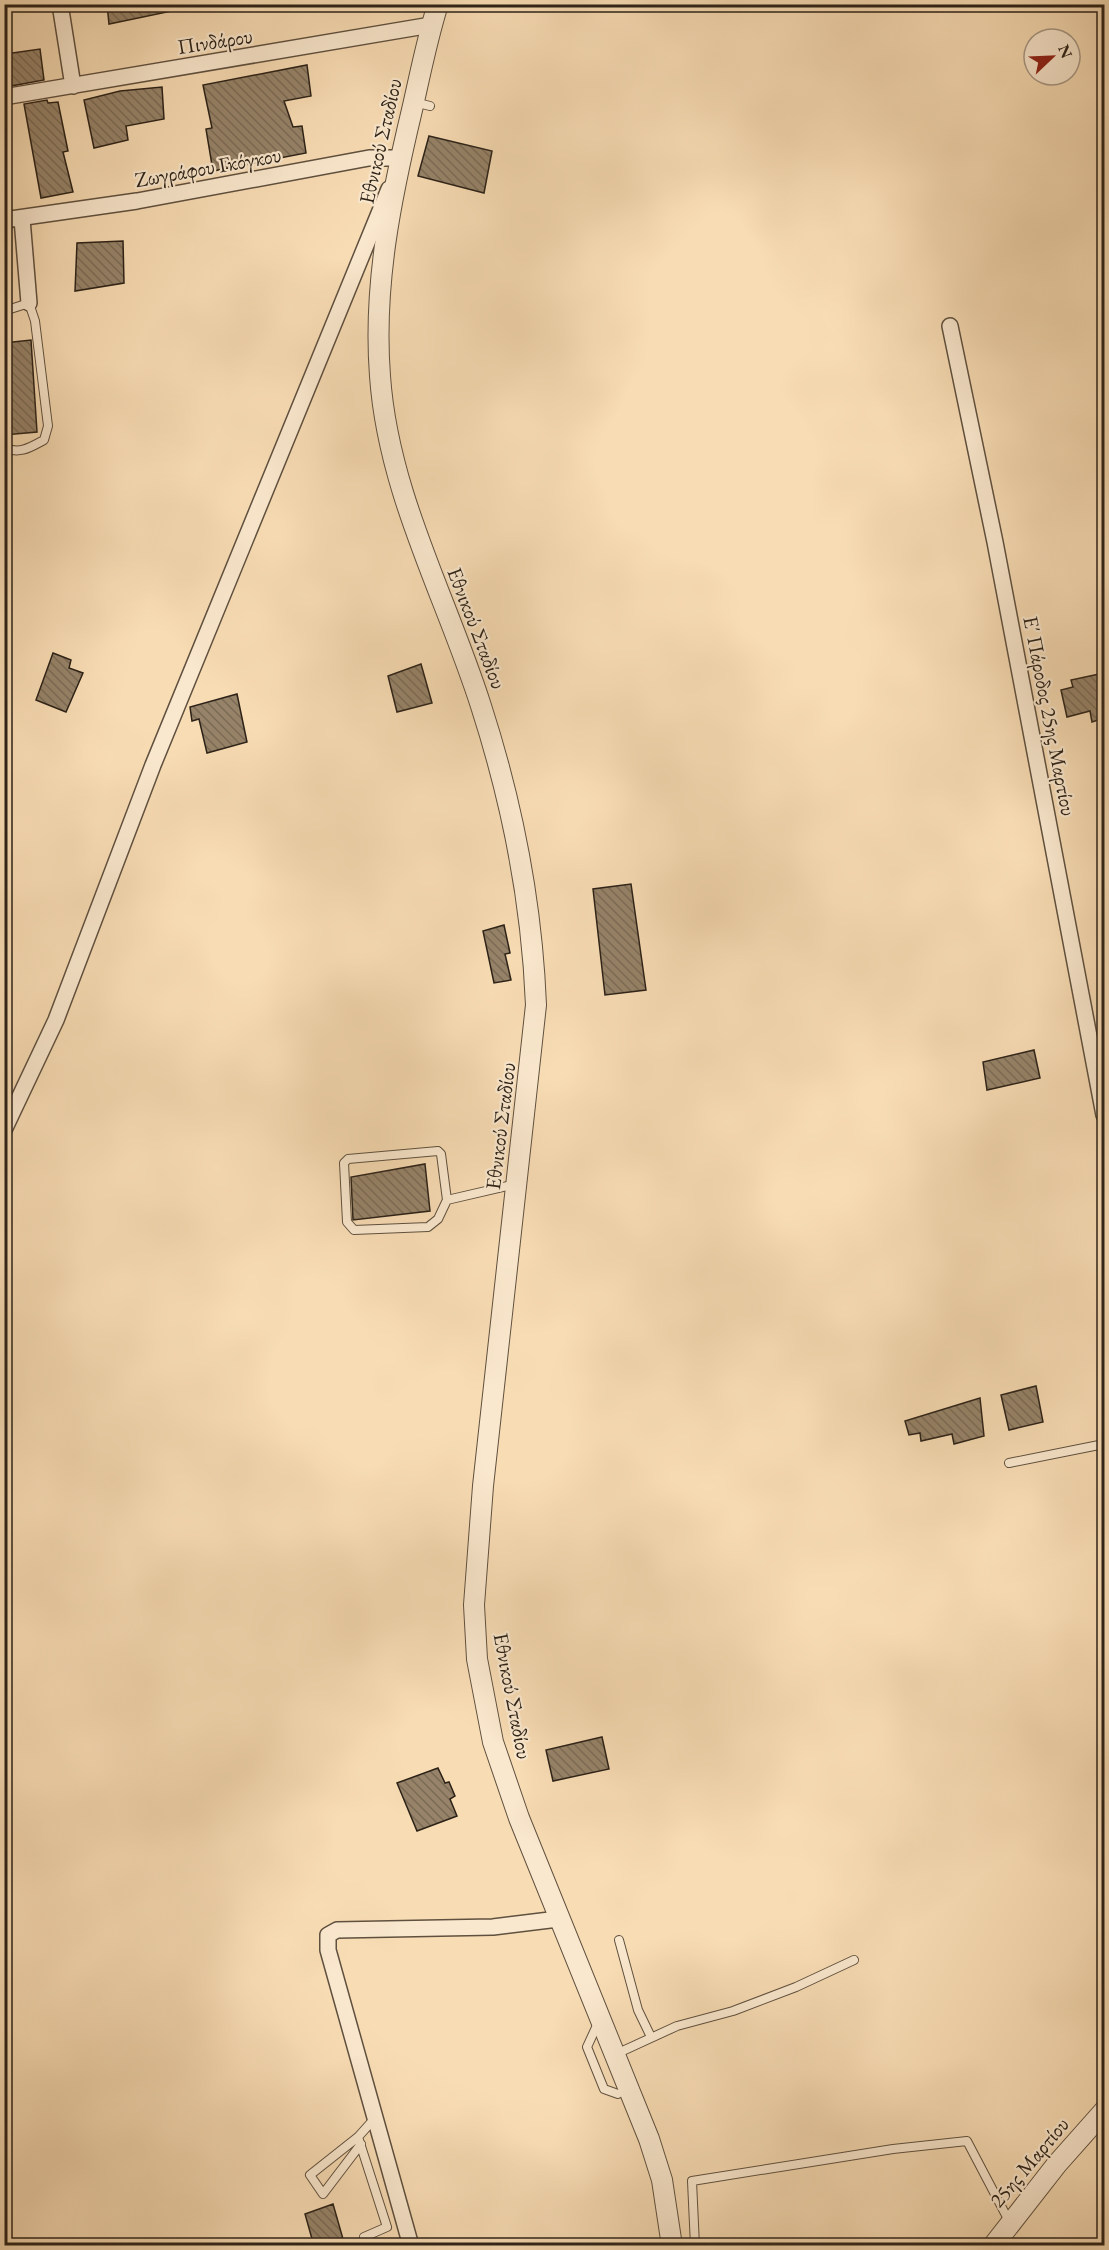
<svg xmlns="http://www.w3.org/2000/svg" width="1109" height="2250" font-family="'EB Garamond',serif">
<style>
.building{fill:url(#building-back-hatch);stroke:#2c2218;stroke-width:1.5}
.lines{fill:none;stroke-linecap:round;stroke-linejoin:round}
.service-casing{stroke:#5f503f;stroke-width:10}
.minor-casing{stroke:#5f503f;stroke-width:18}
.tertiary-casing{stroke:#5f503f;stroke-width:22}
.service{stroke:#fae8ce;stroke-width:8}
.minor{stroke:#fae8ce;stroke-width:15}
.tertiary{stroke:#fae8ce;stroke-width:20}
.labels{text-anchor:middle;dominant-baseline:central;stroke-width:4.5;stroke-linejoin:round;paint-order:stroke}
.street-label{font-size:21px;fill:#2c2218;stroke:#fae8ce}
</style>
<defs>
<pattern id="building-back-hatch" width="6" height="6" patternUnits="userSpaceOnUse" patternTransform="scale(1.5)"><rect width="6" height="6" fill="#968369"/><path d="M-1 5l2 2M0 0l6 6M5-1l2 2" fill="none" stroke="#7b6b55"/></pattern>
</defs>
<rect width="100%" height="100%" fill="#f8dcb4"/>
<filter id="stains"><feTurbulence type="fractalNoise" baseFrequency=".00333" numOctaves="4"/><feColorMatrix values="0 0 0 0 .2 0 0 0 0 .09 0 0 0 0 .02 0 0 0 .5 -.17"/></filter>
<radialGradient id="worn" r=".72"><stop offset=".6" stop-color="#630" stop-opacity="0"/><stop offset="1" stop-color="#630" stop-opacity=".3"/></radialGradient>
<path class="building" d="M107,4H171L172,11L109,24Z
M40,49L44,80L11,86L6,54Z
M307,65L311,96L284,101L293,127L302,126L306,153L213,171L206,129L212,128L203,85Z
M162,87L164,119L126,126L128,140L94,148L84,100L120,91Z
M47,100L48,103L58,102L68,151L63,152L73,192L41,198L24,104Z
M429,136L492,151L484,193L418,176Z
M123,241L124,283L75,291L77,243Z
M31,340L37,432L4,435V343Z
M53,653L71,660L69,668L83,673L66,712L36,700Z
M421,664L432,703L397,712L388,676Z
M1104,673V718L1092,722L1090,711L1067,717L1061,690L1073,687L1071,680Z
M237,694L247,742L207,753L199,719L192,721L190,707Z
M631,884L646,990L605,995L593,889Z
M504,925L510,953L505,954L511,980L494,983L483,931Z
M1034,1050L1040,1078L987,1090L983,1062Z
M425,1164L430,1211L353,1220L351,1177Z
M1036,1386L1043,1422L1009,1430L1001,1395Z
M980,1398L984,1436L954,1444L952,1434L921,1441L920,1433L909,1435L905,1421Z
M602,1737L609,1769L553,1781L546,1750Z
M438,1768L445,1783L449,1782L455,1796L450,1799L457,1816L417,1831L397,1783Z
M333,2204L345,2246H314L305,2214Z"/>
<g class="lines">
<g class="service-casing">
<path id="service" d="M414,102L430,106
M4,311L29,303L35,321L48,426L44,440C29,448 21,454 4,448
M447,1200L441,1154L438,1151L348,1159L344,1163L347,1222L354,1230L428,1227L438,1219L447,1200L516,1184
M1009,1463L1104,1444
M619,1940L638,2010L651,2037
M599,2021L587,2047L604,2089L618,2094
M616,2054L677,2026L733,2011L796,1987L854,1960
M359,2140L387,2227L364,2237
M361,2144L323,2194L310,2175L358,2137L375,2118
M695,2246L692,2181L893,2149L967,2141L1009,2221"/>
</g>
<g class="minor-casing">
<path id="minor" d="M60,4L73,86
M4,97L431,25
M22,219L29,303
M4,220L137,201L369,158H400
M950,326L995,542L1104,1115
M4,1130L56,1020L153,765L389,189
M411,2246L328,1950V1935L337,1930L493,1927L558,1919"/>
</g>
<g class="tertiary-casing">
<path id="tertiary" d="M438,4C427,39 420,75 412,110C391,198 373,285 380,376C388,493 446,596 481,706C512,802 532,905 536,1005L483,1486L474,1605L477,1659L493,1742L519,1818L649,2139L662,2180L672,2246
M993,2246L1057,2164L1104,2111"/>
</g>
<use href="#service" class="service"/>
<use href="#minor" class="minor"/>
<use href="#tertiary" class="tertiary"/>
</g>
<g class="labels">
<g class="street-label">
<text transform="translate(215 41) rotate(-9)">Πινδάρου</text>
<text transform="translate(380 141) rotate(-77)">Εθνικού Σταδίου</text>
<text transform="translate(208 167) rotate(-10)">Ζωγράφου Γκόγκου</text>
<text transform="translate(477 628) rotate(69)">Εθνικού Σταδίου</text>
<text transform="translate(1050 716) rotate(79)">Ε΄ Πάροδος 25ης Μαρτίου</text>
<text transform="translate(500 1126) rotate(-83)">Εθνικού Σταδίου</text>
<text transform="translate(513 1696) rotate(79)">Εθνικού Σταδίου</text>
<text transform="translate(1029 2162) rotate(-50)">25ης Μαρτίου</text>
</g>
</g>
<rect width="1109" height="2250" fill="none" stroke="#f8dcb4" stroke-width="24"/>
<rect x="6" y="6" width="1097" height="2238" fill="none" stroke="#2c2218" stroke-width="3"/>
<rect x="12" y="12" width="1085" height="2226" fill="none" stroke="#2c2218" stroke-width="1.5"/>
<g transform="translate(1052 57) rotate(67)"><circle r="28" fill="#fae8ce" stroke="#a89985" stroke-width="1.5"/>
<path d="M0-4.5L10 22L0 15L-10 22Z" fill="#8f2418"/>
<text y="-9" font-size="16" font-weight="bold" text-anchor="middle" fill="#2c2218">N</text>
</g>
<rect width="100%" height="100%" filter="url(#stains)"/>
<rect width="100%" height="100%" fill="url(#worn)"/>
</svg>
